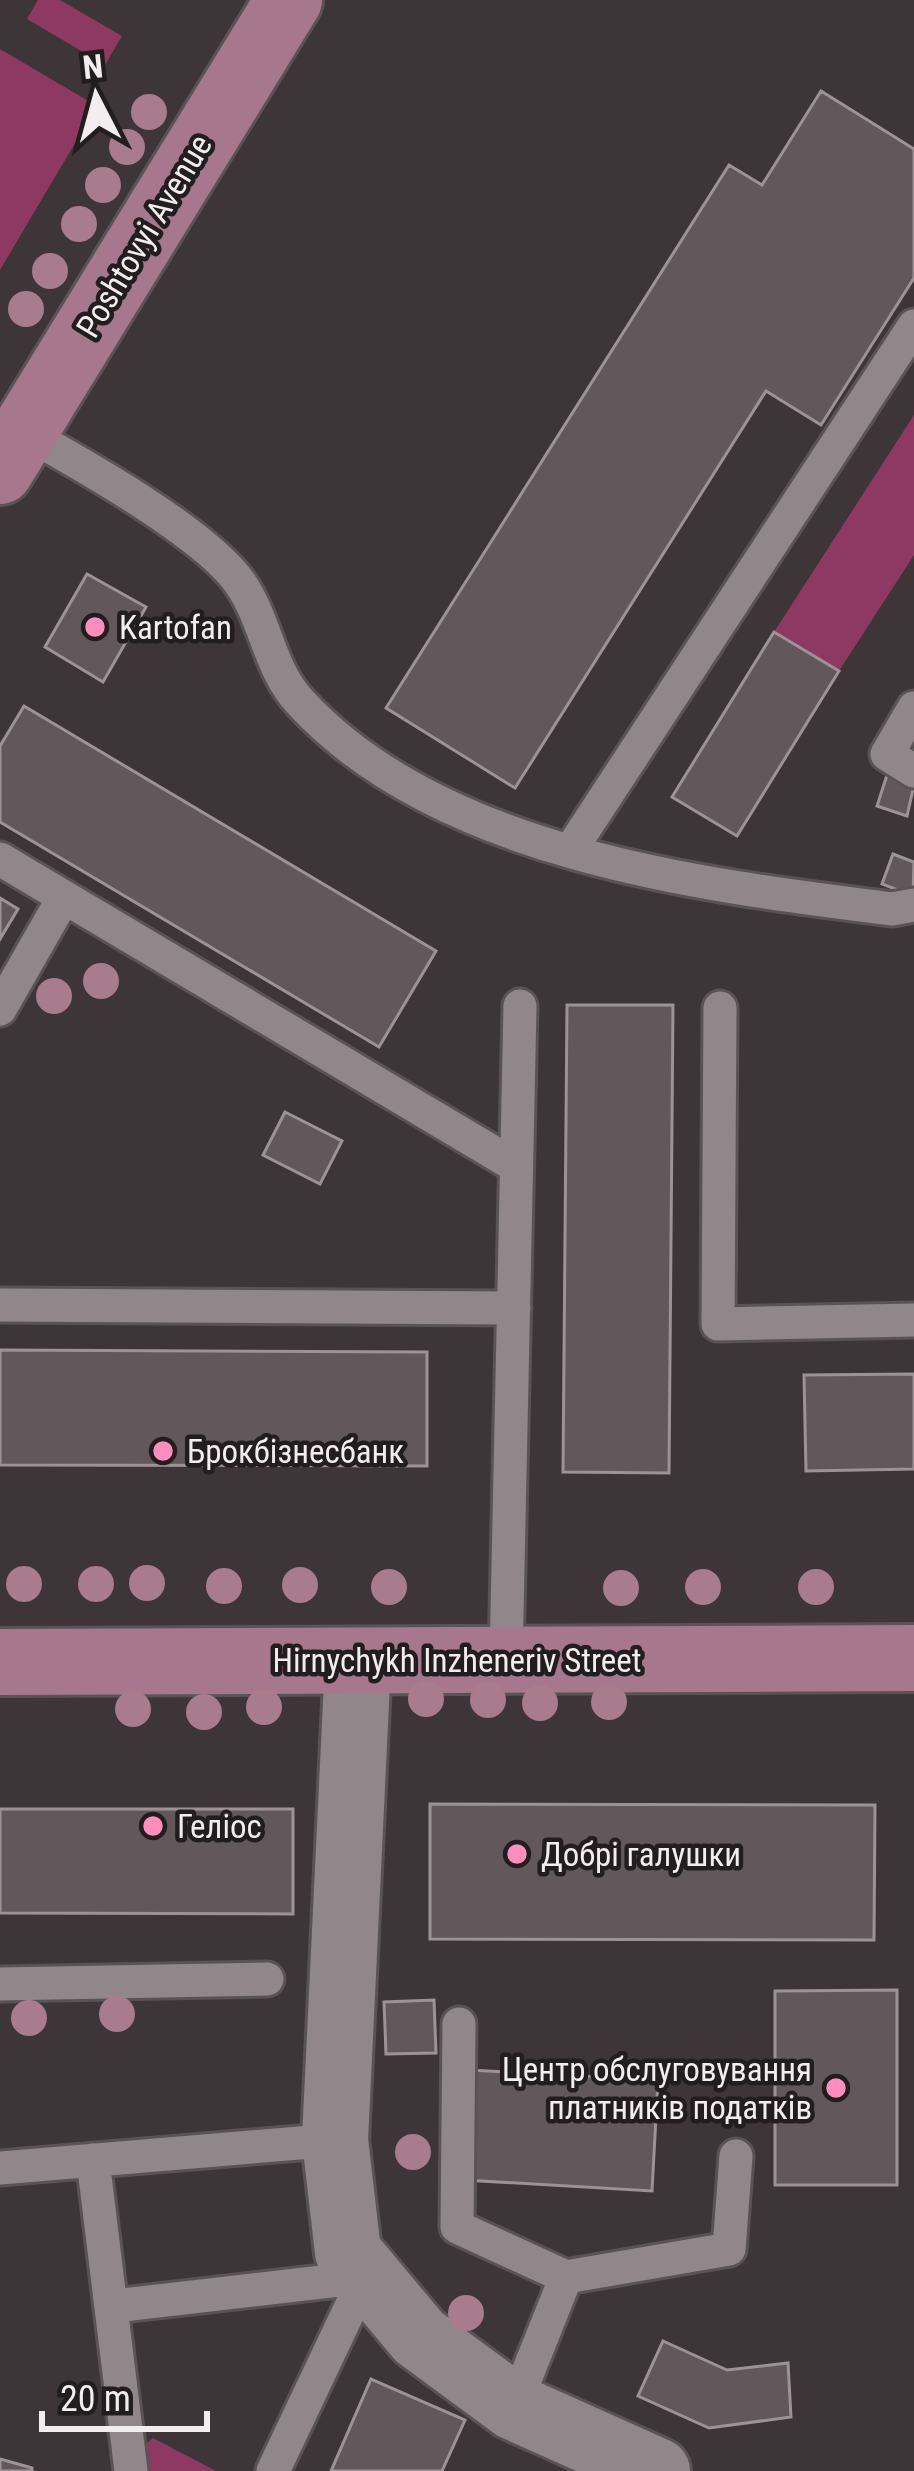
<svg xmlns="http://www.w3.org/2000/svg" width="914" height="2471" font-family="'Roboto Condensed',sans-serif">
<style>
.green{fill:#8e3961}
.building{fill:#62585c;stroke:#9d9296;stroke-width:3}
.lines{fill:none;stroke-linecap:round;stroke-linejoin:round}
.lane-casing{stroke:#5a5356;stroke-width:39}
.street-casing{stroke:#5a5356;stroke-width:72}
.secondary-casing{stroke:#5a5356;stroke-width:72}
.lane{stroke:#91878b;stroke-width:33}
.street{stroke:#91878b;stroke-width:66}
.secondary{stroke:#a6778d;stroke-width:66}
.tree{fill:#a87b8d}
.poi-dot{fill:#fd8ebe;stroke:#221e1f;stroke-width:4.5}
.labels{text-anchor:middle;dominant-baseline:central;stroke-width:9;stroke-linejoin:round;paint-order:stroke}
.street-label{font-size:33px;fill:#f3edef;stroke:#221e1f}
.poi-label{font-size:33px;fill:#f3edef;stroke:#221e1f;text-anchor:start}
</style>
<rect width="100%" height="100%" fill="#3e3538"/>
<path class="green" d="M38,0H60L122,36L105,65L27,19Z
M0,49L97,106L0,270Z
M914,415V555L839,671L774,632Z
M153,2438L216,2471H144L142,2447Z"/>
<path class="building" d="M821,91L914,149V278L821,425L766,391L515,788L386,708L729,165L762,185Z
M87,574L146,607L103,682L45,647Z
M774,632L839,671L737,836L672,797Z
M24,706L436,951L379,1047L0,822V746Z
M887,775L914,785L907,816L877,806Z
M893,854L914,862L913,896L882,884Z
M0,898L18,909L0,939Z
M567,1005H673L669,1473L563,1472Z
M285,1112L342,1141L320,1184L263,1155Z
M0,1350L427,1352V1466L0,1465Z
M914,1374V1469L806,1471L804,1375Z
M430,1804L875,1805L874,1940L430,1939Z
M0,1809H293V1914L0,1913Z
M897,1990V2185H775V1991Z
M434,2000L436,2053L386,2054L384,2002Z
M470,2070L658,2080L652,2191L464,2180Z
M663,2341L727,2370L788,2363L791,2417L709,2428L638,2396Z
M371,2379L465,2420L442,2471H331Z
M0,2459L32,2468V2471H0Z"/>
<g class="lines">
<g class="lane-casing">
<path id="lane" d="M24,432C80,463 205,533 240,583C267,622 268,668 301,703C440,853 699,885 892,909L914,905
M914,708L887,754L914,771
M570,851L914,326
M0,859L516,1166
M720,1008L718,1324L914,1320
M0,1009L64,897
M0,1305L514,1308
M506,1660L520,1006
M0,1984L267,1979
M459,2024L457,2227L566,2277L514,2407
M93,2160L131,2471
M0,2168L335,2140
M566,2277L729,2249L736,2156
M114,2306L365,2277
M273,2471L365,2277"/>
</g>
<g class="street-casing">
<path id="street" d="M358,1661L335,2140L348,2252L419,2337L514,2407L657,2471"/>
</g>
<g class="secondary-casing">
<path id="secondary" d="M0,471L289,0
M0,1662L914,1658"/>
</g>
<use href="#lane" class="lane"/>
<use href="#street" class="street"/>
<use href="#secondary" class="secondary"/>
</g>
<g class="tree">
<circle cx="149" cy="112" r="18"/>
<circle cx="127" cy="147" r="18"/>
<circle cx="103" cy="185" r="18"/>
<circle cx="79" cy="224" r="18"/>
<circle cx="50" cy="271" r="18"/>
<circle cx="26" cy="309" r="18"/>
<circle cx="101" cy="981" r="18"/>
<circle cx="54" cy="996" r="18"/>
<circle cx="147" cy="1583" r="18"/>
<circle cx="24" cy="1584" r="18"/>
<circle cx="96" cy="1584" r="18"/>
<circle cx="300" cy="1585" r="18"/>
<circle cx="224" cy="1586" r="18"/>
<circle cx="389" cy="1587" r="18"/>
<circle cx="703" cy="1587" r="18"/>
<circle cx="816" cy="1587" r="18"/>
<circle cx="621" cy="1588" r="18"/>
<circle cx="426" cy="1699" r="18"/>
<circle cx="488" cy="1700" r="18"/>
<circle cx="609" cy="1702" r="18"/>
<circle cx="540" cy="1703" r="18"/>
<circle cx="264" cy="1707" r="18"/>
<circle cx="133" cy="1709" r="18"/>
<circle cx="204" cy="1712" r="18"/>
<circle cx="117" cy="2014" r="18"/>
<circle cx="29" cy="2018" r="18"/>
<circle cx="413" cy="2152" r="18"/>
<circle cx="466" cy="2313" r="18"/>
</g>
<g class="poi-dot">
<circle cx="95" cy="627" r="12"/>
<circle cx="163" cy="1451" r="12"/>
<circle cx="153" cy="1826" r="12"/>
<circle cx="517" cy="1854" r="12"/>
<circle cx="836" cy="2088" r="12"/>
</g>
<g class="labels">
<g class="street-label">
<text transform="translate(144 236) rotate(-59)">Poshtovyi Avenue</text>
<text x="457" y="1660">Hirnychykh Inzheneriv Street</text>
</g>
<g class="poi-label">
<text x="119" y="627">Kartofan</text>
<text x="187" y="1451">Брокбізнесбанк</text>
<text x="177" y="1826">Геліос</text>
<text x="541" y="1854">Добрі галушки</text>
<text x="812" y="2069" text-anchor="end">Центр обслуговування<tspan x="812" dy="38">платників податків</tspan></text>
</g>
</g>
<g transform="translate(96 96) rotate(354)" stroke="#221e1f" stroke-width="9" paint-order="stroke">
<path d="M0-9L21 45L0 30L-21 45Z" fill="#f3edef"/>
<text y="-18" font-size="33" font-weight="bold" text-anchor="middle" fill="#f3edef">N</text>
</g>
<path d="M42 2411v18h165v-18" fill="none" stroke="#f3edef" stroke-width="6"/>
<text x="60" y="2411" font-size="36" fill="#f3edef" stroke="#221e1f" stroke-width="9" paint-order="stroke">20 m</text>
</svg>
